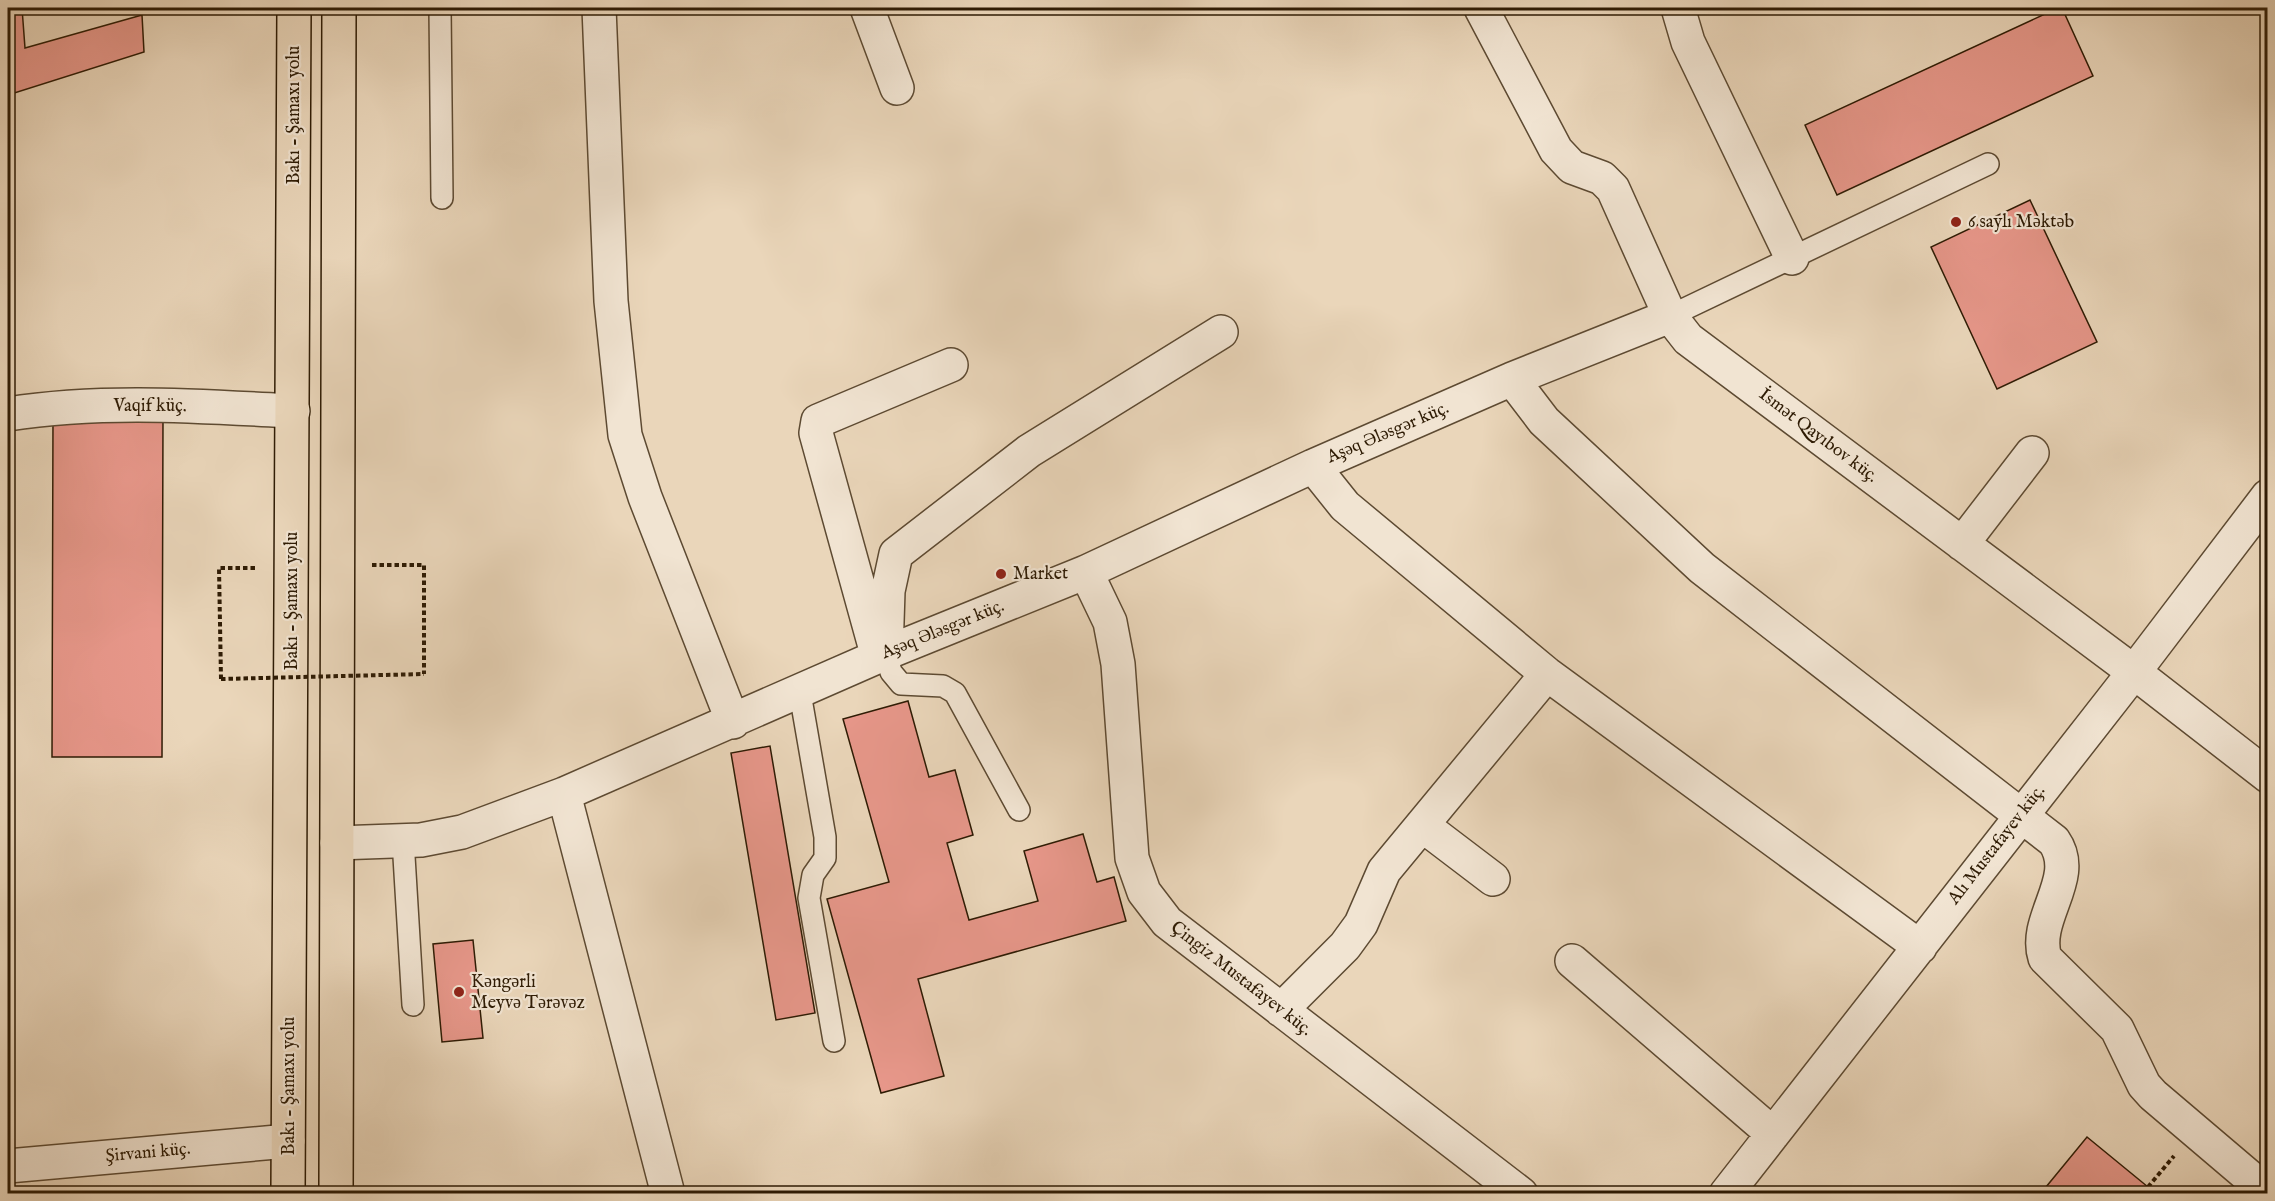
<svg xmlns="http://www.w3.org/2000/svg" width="2275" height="1201" font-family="'IM FELL English',serif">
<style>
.building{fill:#e7978a;stroke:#2e1b04;stroke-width:1.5}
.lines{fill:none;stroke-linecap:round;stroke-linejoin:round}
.lane-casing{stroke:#5d4a32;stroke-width:24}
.street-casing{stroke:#5d4a32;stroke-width:36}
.highway-casing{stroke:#2e1b04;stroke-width:36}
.path{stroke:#2e1b04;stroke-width:4;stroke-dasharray:4.5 3;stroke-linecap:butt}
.lane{stroke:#f1e4d2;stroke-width:21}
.street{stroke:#f1e4d2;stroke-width:33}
.highway{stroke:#ead6ba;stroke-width:33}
.path-bridge{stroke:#2e1b04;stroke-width:4;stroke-dasharray:4.5 3;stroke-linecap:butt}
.poi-dot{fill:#8f2418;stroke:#f1e4d2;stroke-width:2}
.labels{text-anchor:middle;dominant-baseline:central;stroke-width:4.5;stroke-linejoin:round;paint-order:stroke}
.street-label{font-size:18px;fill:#2e1b04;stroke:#f1e4d2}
.poi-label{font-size:18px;fill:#2e1b04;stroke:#f1e4d2;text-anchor:start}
</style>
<rect width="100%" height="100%" fill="#ead6ba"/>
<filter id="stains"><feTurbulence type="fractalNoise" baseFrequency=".00333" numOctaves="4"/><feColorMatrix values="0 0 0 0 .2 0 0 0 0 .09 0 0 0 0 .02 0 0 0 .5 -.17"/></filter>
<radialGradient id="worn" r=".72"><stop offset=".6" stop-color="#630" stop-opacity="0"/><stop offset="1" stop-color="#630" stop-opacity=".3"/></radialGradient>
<path class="building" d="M8,8H22L25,48L142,15L144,52L8,95Z
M2058,8H2062L2093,76L1837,195L1805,125Z
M2030,200L2097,342L1997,389L1931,247Z
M53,417L163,418L162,757H52Z
M908,701L929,777L955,770L973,835L947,843L969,920L1038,901L1024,851L1083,834L1097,882L1114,877L1126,921L918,979L944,1076L881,1093L827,899L889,882L843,719Z
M770,746L815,1013L776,1020L731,753Z
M473,940L483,1038L442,1042L433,944Z
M2087,1137L2148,1187L2157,1194H2054L2046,1187Z"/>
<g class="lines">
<g class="lane-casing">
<path id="lane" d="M440,8L442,198
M1670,316L1988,164
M886,653L891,672L901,684L943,686L955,693L1019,810
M800,693L825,837V858L813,875L809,898L834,1041
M403,840L413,1005"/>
</g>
<g class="street-casing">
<path id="street" d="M599,8L611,301L625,435L645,497L733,722
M867,8L897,88
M1481,8L1556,150L1572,167L1602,178L1613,189L1670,316L1688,339L2134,672L2268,776
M1678,8L1688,42L1792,258
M1512,379L1544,421L1702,568L2054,841C2080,878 2032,918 2045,958L2117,1029L2144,1085L2153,1095L2253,1180
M8,414C102,399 198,406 293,411
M1313,466L1345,506L1547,674L1920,947
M1962,544L2032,453
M1086,572L1110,622L1118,664L1132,858L1144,892L1167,922L1521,1194
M876,650L816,433L818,421L951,365
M886,653L888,591L896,554L1029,451L1221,332
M564,794L668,1194
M1422,825L1493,879
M337,843L421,840L462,832L564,794L886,653L1086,572L1313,466L1512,379L1670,316
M1572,961L1773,1134
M1281,1010L1345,946L1361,924L1384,871L1547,674
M8,1166L288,1141
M1726,1194L2134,672L2268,496"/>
</g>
<g class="highway-casing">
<path id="highway" d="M288,1194L294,8
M336,1194L339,8"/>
</g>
<path class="path" d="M372,565H424V674
M221,679L219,568H257
M2148,1187L2174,1156"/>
<use href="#lane" class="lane"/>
<use href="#street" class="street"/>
<use href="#highway" class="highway"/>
<path class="path-bridge" d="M221,679L424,674"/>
</g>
<g class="poi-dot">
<circle cx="1956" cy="222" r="6"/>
<circle cx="1001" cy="574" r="6"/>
<circle cx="459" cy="992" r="6"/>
</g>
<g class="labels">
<g class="street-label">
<text transform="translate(294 115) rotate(-90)">Bakı - Şamaxı yolu</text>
<text x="150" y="406">Vaqif küç.</text>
<text transform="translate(1388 433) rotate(-23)">Aşəq Ələsgər küç.</text>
<text transform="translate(1818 436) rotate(37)">İsmət Qayıbov küç.</text>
<text transform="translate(292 601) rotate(-90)">Bakı - Şamaxı yolu</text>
<text transform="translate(943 630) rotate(-22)">Aşəq Ələsgər küç.</text>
<text transform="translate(1997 845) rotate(-52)">Alı Mustafayev küç.</text>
<text transform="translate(1241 979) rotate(38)">Çingiz Mustafayev küç.</text>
<text transform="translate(289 1086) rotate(-90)">Bakı - Şamaxı yolu</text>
<text transform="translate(148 1153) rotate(-5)">Şirvani küç.</text>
</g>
<g class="poi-label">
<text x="1968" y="222">6 saylı Məktəb</text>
<text x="1013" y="574">Market</text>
<text x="471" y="982">Kəngərli<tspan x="471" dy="21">Meyvə Tərəvəz</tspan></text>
</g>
</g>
<rect width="2275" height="1201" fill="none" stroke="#ead6ba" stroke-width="30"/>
<rect x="9" y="9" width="2257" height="1183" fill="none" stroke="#2e1b04" stroke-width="3"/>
<rect x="15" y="15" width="2245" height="1171" fill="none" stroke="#2e1b04" stroke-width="1.5"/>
<rect width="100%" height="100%" filter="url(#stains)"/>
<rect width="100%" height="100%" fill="url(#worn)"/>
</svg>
